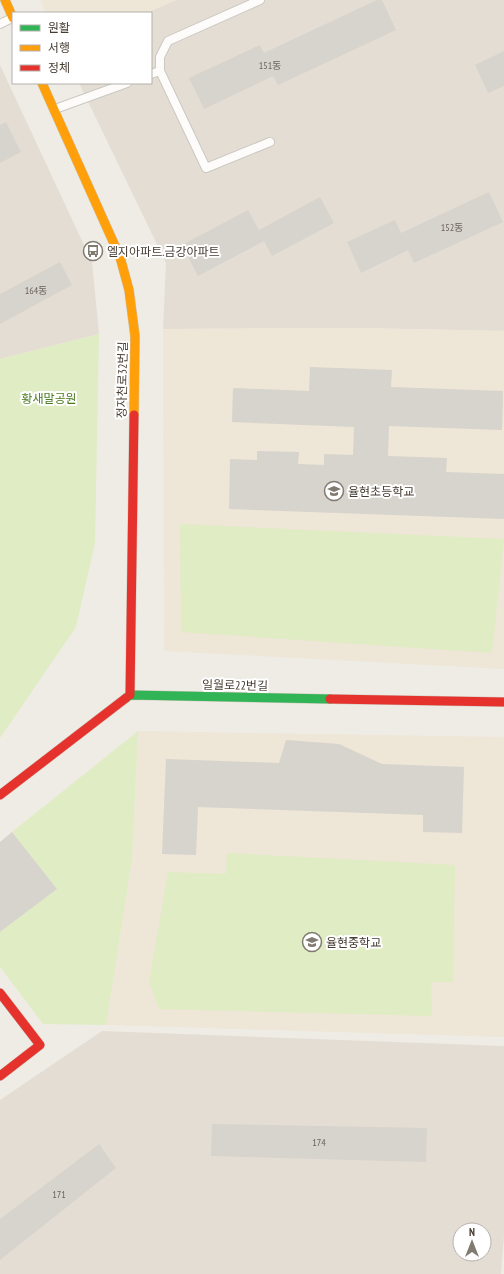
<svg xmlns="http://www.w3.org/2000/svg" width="504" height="1274" font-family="'PT Sans Narrow','Noto Sans KR',sans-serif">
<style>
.residential{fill:#e4ddd3;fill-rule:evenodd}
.education{fill:#eee6d7}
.green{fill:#e0ecc3}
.building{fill:#d7d3cd}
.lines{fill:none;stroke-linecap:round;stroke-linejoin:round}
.lane-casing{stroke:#cbc8c2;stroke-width:10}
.fast-casing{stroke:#cfc9bc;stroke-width:10}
.slow-casing{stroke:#cfc9bc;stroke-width:10}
.jam-casing{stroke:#cfc9bc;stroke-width:10}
.lane{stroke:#fdfcfb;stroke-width:8}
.fast{stroke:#30b455;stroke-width:9}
.slow{stroke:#ff9f0a;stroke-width:9}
.jam{stroke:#e5322d;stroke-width:9}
.labels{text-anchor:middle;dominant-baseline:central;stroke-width:4;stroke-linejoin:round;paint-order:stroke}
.number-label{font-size:10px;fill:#6b635a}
.poi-label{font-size:12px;fill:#453c32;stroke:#fff;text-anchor:start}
.street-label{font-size:12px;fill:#453c32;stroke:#fff}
.park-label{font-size:12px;fill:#4b7c21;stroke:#fff}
</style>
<rect width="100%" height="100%" fill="#efece6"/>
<path class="residential" d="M176,0H504V331L357,328L163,329L166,263L79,83H151V13H146Z
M0,65L92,262L99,334L0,359Z
M102,1031L504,1046V1235L501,1274H0V1100ZM460,1230H484V1254H460Z"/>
<path class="education" d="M40,0H176L146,13H46Z
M357,328L504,331V669L164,651L163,329Z
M138,731L504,737V1037L106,1025L132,859Z"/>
<path class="green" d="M99,334L95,543L76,627L0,738V359Z
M180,524L504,539L492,653L181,632Z
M138,731L132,859L106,1025L43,1024L0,967V932L57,889L12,832Z
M227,853L455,865L453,982H431L432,1016L159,1009L149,982L168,872L226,874Z"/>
<path class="building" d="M377,0H382L396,30L278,85L273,76L204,109L189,78L260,45L264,53Z
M504,51V86L488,93L475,65Z
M6,122L21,152L0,163V125Z
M489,192L503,222L414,263L408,250L361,273L347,242L395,220L401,233Z
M320,197L334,223L272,256L264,241L198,276L182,245L248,210L259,230Z
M60,262L72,285L0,324V294Z
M310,367L392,370L391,387L503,391L502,430L389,426L388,456L447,458L446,472L504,474V519L229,509L230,459L257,460V451L299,452L298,464L324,465V454L353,455L354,427L232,422L233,388L309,391Z
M286,740L339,744L382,764L464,767L462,833L423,832V815L198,807L196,855L162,854L166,759L279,763Z
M12,832L57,889L0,932V842Z
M212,1124L427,1128L426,1162L211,1156Z
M99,1144L116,1168L0,1260V1219Z"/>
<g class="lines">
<g class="lane-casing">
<path id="lane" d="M0,24L12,18
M160,71L206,168L270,142
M151,74L160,71V57L168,41L260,0
M55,109L127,83"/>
</g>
<g class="fast-casing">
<path id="fast" d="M126,698L130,695L330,699"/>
</g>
<g class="slow-casing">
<path id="slow" d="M5,0L13,18
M42,83L120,257L129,290L135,336L134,415"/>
</g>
<g class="jam-casing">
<path id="jam" d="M130,695L134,415
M330,699L504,702
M0,795L126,698
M0,993L40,1045L0,1076"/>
</g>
<use href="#lane" class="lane"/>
<use href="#fast" class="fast"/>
<use href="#slow" class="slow"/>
<use href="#jam" class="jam"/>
</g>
<defs>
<g id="bus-ring" transform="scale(1)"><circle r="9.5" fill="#fff" stroke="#807a71" stroke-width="1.5"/><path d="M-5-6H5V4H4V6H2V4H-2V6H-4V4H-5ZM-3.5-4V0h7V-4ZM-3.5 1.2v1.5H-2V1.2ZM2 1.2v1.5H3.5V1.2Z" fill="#807a71"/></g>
<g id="school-ring" transform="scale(1)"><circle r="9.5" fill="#fff" stroke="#807a71" stroke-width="1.5"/><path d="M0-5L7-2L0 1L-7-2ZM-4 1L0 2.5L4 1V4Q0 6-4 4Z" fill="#807a71"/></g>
</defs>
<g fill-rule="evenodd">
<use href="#bus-ring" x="93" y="251"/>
<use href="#school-ring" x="334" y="491"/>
<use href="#school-ring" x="312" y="942"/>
</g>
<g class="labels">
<g class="number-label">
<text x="270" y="65">151동</text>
<text x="452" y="227">152동</text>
<text x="36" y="290">164동</text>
<text x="319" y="1142">174</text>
<text x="59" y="1194">171</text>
</g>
<g class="poi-label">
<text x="107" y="251">엘지아파트.금강아파트</text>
<text x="348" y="491">율현초등학교</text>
<text x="326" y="942">율현중학교</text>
</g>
<g class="street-label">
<text transform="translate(122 380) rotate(-89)">정자천로32번길</text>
<text transform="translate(235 685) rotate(1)">일월로22번길</text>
</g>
<g class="park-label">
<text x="49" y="398">황새말공원</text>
</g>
</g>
<rect x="12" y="12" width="140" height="72" fill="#ffffff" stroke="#b5b1ad"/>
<rect x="20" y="25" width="20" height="6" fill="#30b455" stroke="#b5b1ad"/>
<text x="48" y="32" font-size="12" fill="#453c32">원활</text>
<rect x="20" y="45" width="20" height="6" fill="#ff9f0a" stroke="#b5b1ad"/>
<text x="48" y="52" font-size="12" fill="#453c32">서행</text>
<rect x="20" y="65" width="20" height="6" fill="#e5322d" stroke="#b5b1ad"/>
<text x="48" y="72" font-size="12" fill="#453c32">정체</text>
<g transform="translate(472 1242)"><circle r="19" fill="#ffffff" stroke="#b5b1ad"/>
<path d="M0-3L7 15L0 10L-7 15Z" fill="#807a71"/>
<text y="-6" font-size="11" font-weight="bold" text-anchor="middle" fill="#453c32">N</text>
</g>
</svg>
